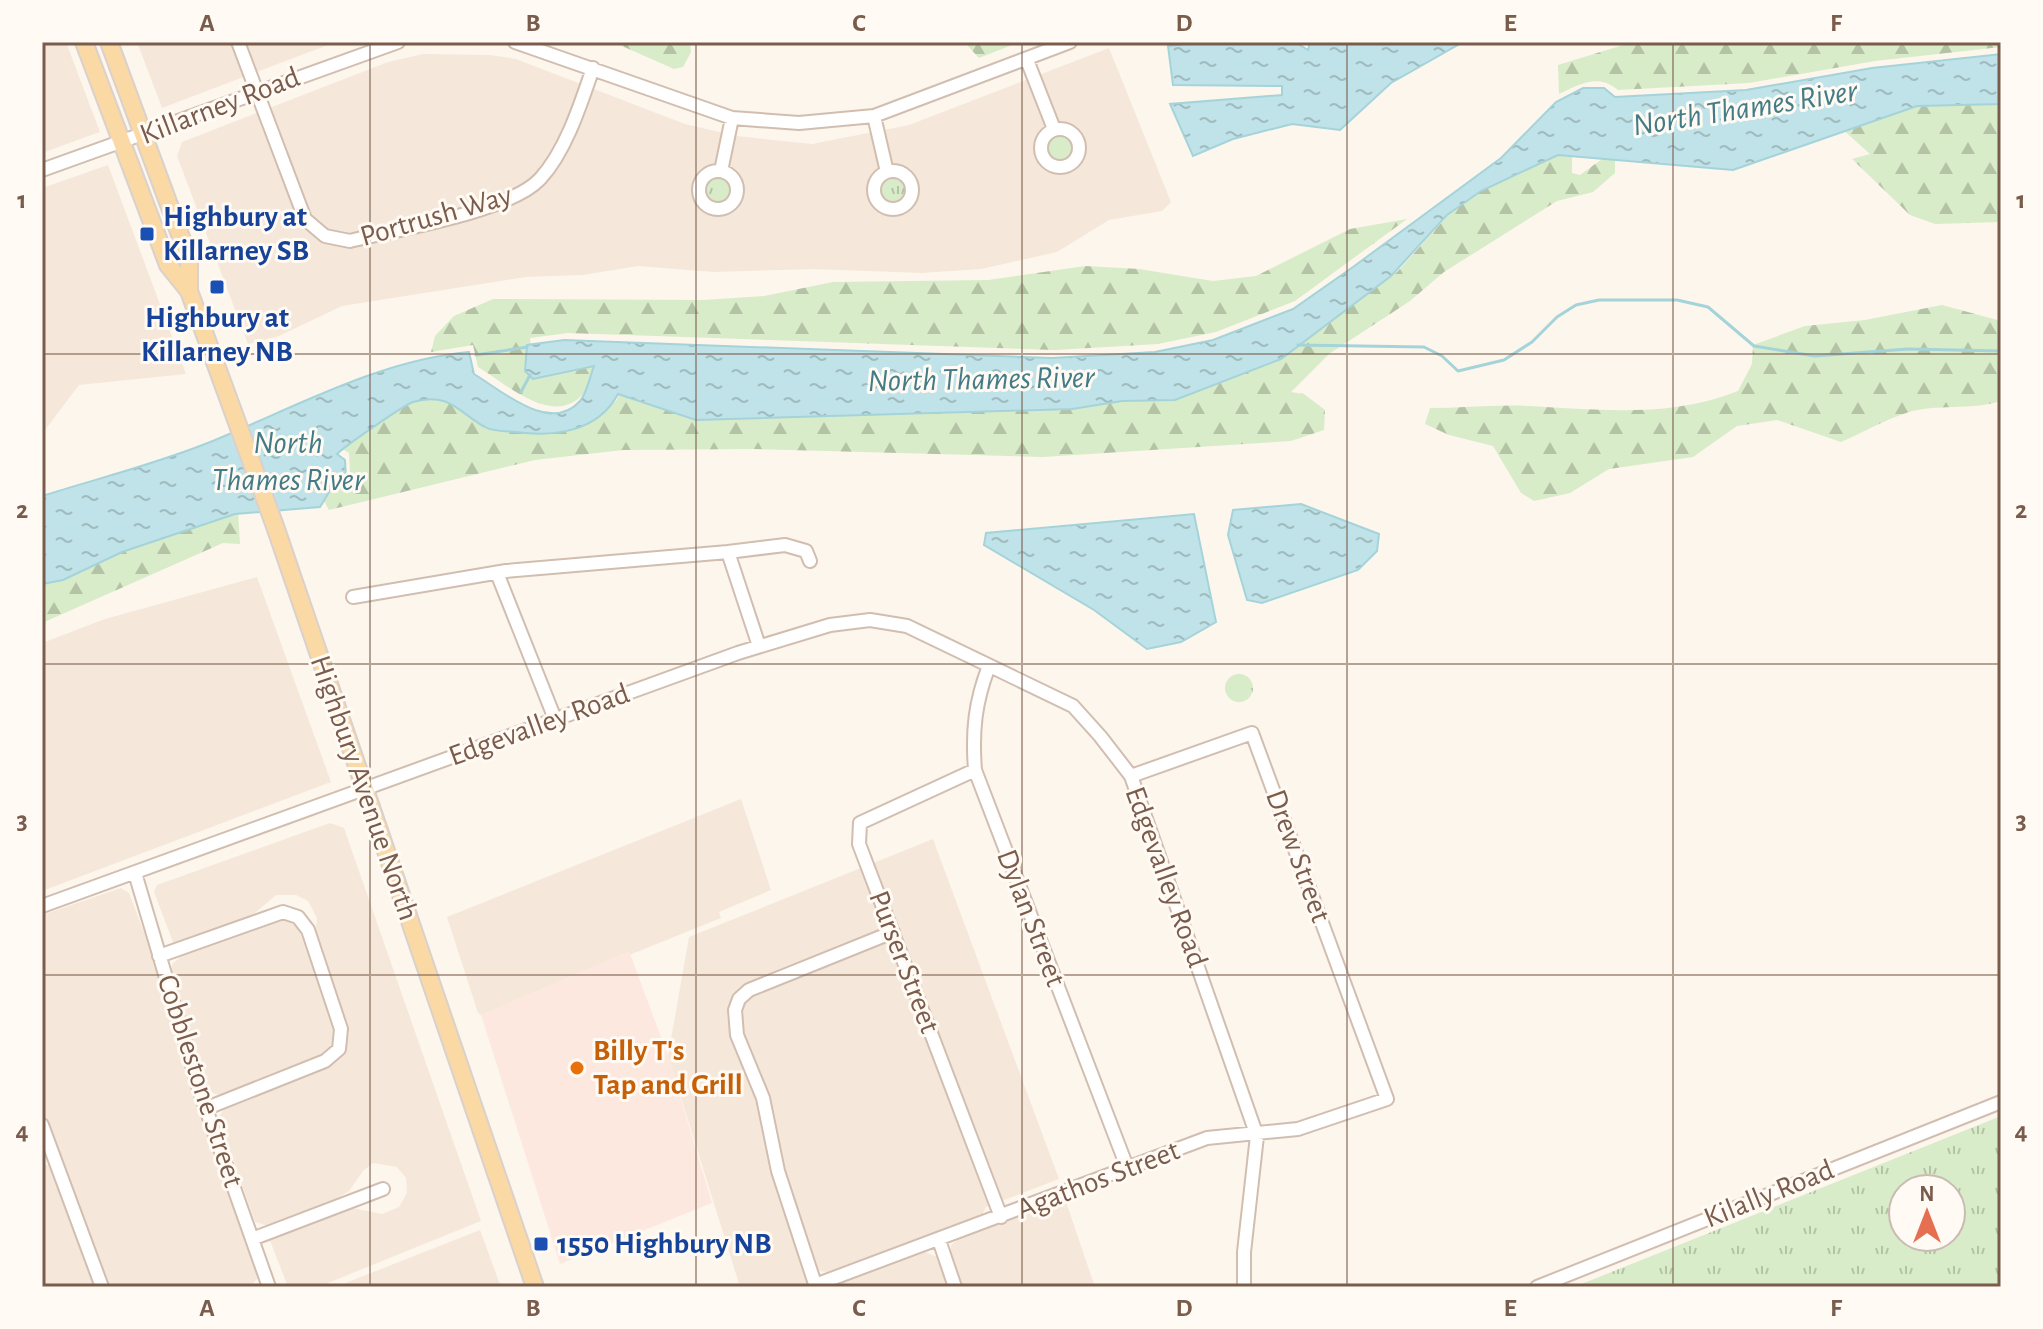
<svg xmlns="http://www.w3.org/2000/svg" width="2043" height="1329" font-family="'Alegreya Sans',sans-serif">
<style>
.residential{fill:#f5e8da}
.commercial{fill:#fde8e0}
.grass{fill:url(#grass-tufts);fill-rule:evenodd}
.forest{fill:url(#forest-firs)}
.water{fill:url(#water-ripples);stroke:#a5d3da;stroke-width:2}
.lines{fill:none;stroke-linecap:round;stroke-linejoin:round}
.stream{stroke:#a5d3da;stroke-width:3}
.minor-casing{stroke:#d1beb0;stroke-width:16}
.major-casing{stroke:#dad1cd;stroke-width:20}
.minor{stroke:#fff;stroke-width:12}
.major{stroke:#fbd9a5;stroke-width:16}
.grid{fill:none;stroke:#7a5c4d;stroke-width:2;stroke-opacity:0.55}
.transit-dot{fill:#1a4fb4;stroke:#fffaf3;stroke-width:3}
.food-dot{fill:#e8710a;stroke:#fffaf3;stroke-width:3}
.labels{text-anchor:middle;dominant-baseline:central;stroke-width:6;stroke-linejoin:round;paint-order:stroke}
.street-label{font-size:30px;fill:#7a5c4d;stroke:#fffaf3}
.transit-label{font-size:30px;font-weight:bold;fill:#164399;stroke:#fffaf3;text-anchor:start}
.food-label{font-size:30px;font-weight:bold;fill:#c56008;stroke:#fffaf3;text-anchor:start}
.water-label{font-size:32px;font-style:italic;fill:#437c86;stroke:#fffaf3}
.neatline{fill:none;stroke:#7a5c4d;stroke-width:3}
.grid-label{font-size:26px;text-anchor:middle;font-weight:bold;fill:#7a5c4d}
</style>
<defs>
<pattern id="grass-tufts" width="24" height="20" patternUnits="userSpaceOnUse" patternTransform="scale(2)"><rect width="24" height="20" fill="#d8ecc9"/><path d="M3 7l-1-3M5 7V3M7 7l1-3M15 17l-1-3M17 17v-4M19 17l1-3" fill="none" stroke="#b4c2a5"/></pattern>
<pattern id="forest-firs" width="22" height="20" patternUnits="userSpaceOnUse" patternTransform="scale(2)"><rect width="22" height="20" fill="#d8ecc9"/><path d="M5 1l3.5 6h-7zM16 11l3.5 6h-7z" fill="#b4c2a5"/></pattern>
<pattern id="water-ripples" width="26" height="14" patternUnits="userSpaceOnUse" patternTransform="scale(2)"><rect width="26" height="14" fill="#bfe3e8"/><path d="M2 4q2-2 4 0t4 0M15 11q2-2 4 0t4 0" fill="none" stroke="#a0bbbe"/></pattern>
</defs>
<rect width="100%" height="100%" fill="#fdf6ec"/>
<path class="residential" d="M42,42H66L100,132L42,153Z
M137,42H336L162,108Z
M1109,48L1171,202L1162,211L1109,220L1057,252L981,269L922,273L813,269L713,272L638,266L583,275L526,277L342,306L279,336L248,344L177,156L182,142L388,62L423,54L490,55L516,59L685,124L737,136L812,144L909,125Z
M108,165L186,374L79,385L42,434V182L45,187Z
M257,577L331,782L42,891V643L105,619Z
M741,799L771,890L719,912L721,918L481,1015L478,1013L447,917Z
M330,823L344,828L481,1221L318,1287H288L269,1238L348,1207L382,1214L399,1207L407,1193L406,1178L397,1167L373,1163L363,1171L349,1191L336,1199L269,1226L255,1222L218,1118L226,1106L334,1063L346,1051L349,1033L315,935L317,918L308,901L296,895H276L255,913L174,945L154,892L157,885Z
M933,839L1059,1179L986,1207L982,1215L827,1272L819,1271L786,1182L766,1093L758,1106L777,1191L809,1287H740L668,1056L689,937Z
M121,888L129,893L152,953L179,1054L256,1269L257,1279L249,1287H107L42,1108V915Z
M278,919L290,921L299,930L334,1024L331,1046L321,1055L221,1095L215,1094L207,1089L170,971L173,963L184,954Z
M42,1162L49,1166L94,1287H42Z
M1065,1199L1095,1287H961L951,1257V1245L961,1237Z
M480,1230L501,1287H335L338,1286Z
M923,1251L937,1257L948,1287H830Z"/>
<path class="commercial" d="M629,951L668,1056L712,1203L560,1264L481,1015Z"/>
<path class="grass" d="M1047 147a13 13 0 1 1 26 0a13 13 0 1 1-26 0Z
M880 190a13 13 0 1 1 26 0a13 13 0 1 1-26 0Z
M705 190a13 13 0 1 1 26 0a13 13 0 1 1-26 0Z
M1225 688a14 14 0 1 1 28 0a14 14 0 1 1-28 0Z
M2001,1116V1287H1574ZM1951,1189V1237H1903V1189Z"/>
<path class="forest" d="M613,42H690L691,52L683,67L674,69Z
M964,42H1020L979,58Z
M1633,42H2001V47L1875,61L1749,83L1618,90C1598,73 1580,84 1559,94L1558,65Z
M2001,99V222L1935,224L1910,215L1852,159L1870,154L1840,127L1921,101Z
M1561,151L1572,155V173L1580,175L1609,154L1615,155V173L1593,192L1557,201L1444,272L1410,301L1329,354L1291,392L1304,394L1325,410L1324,430L1291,441L1043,457L754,449L623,450L535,460L329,510L324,501L334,484L350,473L349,453L341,448L357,432L417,397L449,396L490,423L602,412L616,401L622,389L1221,383L1287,354L1397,272L1453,210L1486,186Z
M1407,219L1295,301L1216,332L1158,344L1055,350L568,333L530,338L531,346L598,359C594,370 590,386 583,394C553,428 505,383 478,367L473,345L431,352L435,336L454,316L493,299L704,300L764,296L833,282L988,280L1085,266L1139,269L1213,281L1256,276L1350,229Z
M1942,305L2001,321V401C1968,411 1937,403 1906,413C1884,420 1862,433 1841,442L1777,420L1737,426L1693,457L1609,469L1570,493L1534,501L1521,493L1493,446L1449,435L1425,424L1430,408C1463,408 1497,404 1530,406C1601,410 1670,418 1738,391L1752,364L1753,345L1805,326L1865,320Z
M238,510L240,544L223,543L42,623V580Z"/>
<path class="water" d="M1204,42H1295L1308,50L1310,42H1463L1391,83L1340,130L1292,124L1233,139L1193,156L1170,104L1282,95V86L1173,85L1168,46Z
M2001,54V104L1917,106L1733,170L1558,155L1481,191L1447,215L1391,276L1281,359L1175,400L1122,401L1072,409L696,420L618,394C598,432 554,437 516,432C507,431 493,432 485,427C460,414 450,391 413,402C404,405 345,446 337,454L345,460L346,479L331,489L320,507L235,514L122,552L63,580L42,584V496C96,479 152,465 205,444C290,410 378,360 469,352L474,374C501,390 550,435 580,401C587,393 590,376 594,366L533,379L525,371L527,345L564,340L1052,358L1155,352L1213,340L1293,309L1353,267L1501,158L1556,102L1583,88H1604L1615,97L1746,90L1872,68Z
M1301,504L1379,534L1377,551L1358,570L1262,603L1247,600L1228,535L1233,510Z
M1194,514L1216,622L1181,642L1147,649L1094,610L984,545L986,533Z"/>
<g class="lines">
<path class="stream" d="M1298,345L1424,347L1442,356L1458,371L1504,360L1532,342L1557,317L1576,305L1599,300H1677L1708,307L1754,346L1815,356L1908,349L2001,351
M476,355L527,347
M521,392L530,375"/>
<g class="minor-casing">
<path id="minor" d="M238,42L305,219L325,236L350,241C398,229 509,212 540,179C566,151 581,103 593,68
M515,42L732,118L799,123L874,116L1070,42
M1027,60L1054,129
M874,116L887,172
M1041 148a19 19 0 1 1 38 0a19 19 0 1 1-38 0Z
M42,170L398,42
M721,171L732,118
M874 190a19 19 0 1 1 38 0a19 19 0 1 1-38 0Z
M699 190a19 19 0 1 1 38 0a19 19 0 1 1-38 0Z
M728,552L785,545L806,551L810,561
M497,573L555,719
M353,597L506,571L728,552L759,646
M989,666C975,702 972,731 975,770L1127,1167
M975,770L860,823L859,844L1001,1217
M135,873L199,1089L269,1287
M42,906L738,653L830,625L870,620L907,626L1073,706L1100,736L1131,776L1257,1136L1244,1252V1287
M159,956L283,912L298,917L308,930L341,1029L339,1049L325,1061L207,1108
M42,1125L102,1287
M252,1239L383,1189
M939,1240L955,1287
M815,1285L1207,1138L1298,1129L1387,1099L1252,733L1131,776
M816,1287L778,1171L763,1098L737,1035L735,1010L739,999L749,990L893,932
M1537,1287L2001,1102"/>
</g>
<g class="major-casing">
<path id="major" d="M84,42L168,265L189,291L276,529L535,1287
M109,42L189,259V291"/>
</g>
<use href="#minor" class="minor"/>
<use href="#major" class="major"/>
</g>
<path class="grid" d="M370,42V1287M696,42V1287M1022,42V1287M1347,42V1287M1673,42V1287M42,354H2001M42,664H2001M42,975H2001"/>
<g class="transit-dot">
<rect x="139" y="226" width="16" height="16" rx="4"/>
<rect x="209" y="279" width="16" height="16" rx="4"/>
<rect x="533" y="1236" width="16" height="16" rx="4"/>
</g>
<circle class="food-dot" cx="577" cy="1068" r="8"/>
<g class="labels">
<g class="street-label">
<text transform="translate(220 106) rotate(-21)">Killarney Road</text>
<text transform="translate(436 216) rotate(-16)">Portrush Way</text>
<text transform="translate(539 725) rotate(-20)">Edgevalley Road</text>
<text transform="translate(364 788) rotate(71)">Highbury Avenue North</text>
<text transform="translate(1298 856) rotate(70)">Drew Street</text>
<text transform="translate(1166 877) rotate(70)">Edgevalley Road</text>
<text transform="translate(1031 918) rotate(69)">Dylan Street</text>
<text transform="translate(904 962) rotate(69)">Purser Street</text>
<text transform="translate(200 1081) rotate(72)">Cobblestone Street</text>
<text transform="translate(1098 1180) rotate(-21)">Agathos Street</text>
<text transform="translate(1769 1194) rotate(-22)">Kilally Road</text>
</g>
<g class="transit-label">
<text x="163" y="217">Highbury at<tspan x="163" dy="34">Killarney SB</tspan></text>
<text x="217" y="318" text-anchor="middle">Highbury at<tspan x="217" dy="34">Killarney NB</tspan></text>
<text x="557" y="1244">1550 Highbury NB</text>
</g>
<g class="food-label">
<text x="593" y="1051">Billy T's<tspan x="593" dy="34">Tap and Grill</tspan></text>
</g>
<g class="water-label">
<text transform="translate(1745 108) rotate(-9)">North Thames River</text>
<text transform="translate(981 379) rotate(-1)">North Thames River</text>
<text x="288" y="443">North<tspan x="288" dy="37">Thames River</tspan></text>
</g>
</g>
<rect width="2043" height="1329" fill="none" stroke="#fffaf3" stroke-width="88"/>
<g transform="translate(1927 1213)"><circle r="38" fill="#fffaf3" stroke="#cabbb1" stroke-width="2"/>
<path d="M0-6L14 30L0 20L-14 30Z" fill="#e76f51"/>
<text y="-12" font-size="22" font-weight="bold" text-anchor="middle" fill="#7a5c4d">N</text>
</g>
<rect x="44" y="44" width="1955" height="1241" class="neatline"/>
<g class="grid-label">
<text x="207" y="31">A</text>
<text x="533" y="31">B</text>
<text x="859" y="31">C</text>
<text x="1184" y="31">D</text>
<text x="1510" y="31">E</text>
<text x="1836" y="31">F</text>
<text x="22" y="208">1</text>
<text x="2021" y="208">1</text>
<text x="22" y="518">2</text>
<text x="2021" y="518">2</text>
<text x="22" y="829">3</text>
<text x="2021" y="829">3</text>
<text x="22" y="1139">4</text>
<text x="2021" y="1139">4</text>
<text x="207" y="1316">A</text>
<text x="533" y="1316">B</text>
<text x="859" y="1316">C</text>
<text x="1184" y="1316">D</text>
<text x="1510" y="1316">E</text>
<text x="1836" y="1316">F</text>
</g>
</svg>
